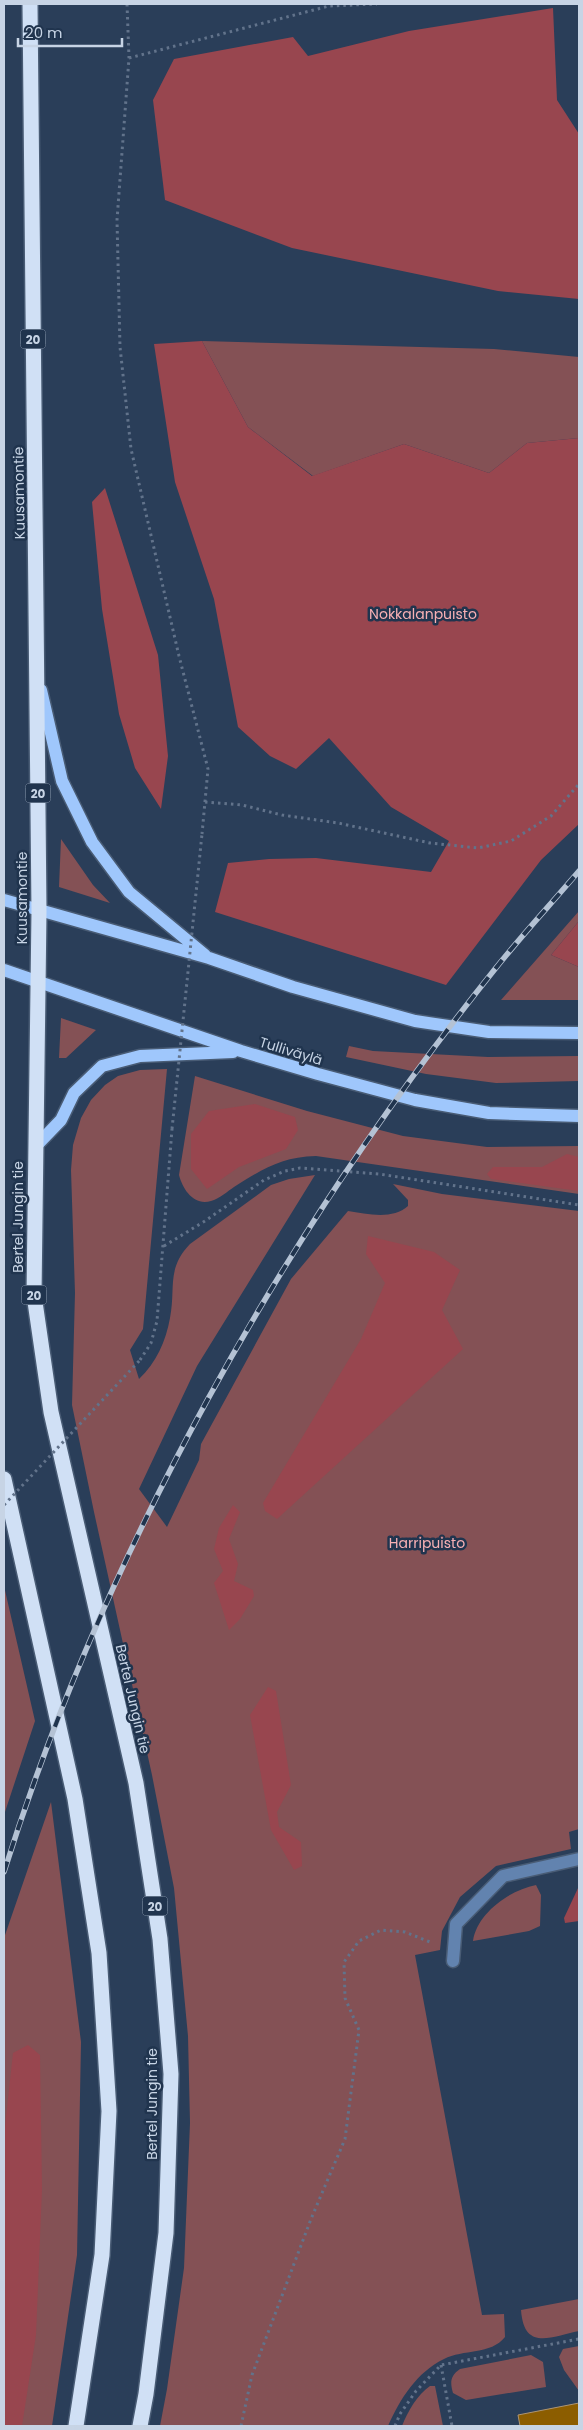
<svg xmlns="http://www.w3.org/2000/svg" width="583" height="2430" font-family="Poppins,sans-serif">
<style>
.green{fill:#845155}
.forest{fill:#98464f}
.building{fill:#8c5d00;stroke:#ad9574}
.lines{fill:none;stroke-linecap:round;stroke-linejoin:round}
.minor-casing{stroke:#495c75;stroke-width:15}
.major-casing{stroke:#495c75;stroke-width:15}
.highway-casing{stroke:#495c75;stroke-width:18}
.path{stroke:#62738b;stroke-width:3;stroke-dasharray:2.5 4;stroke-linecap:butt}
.minor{stroke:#6283af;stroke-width:12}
.major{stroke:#9fc7fc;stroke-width:12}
.highway{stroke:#d0e0f5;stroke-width:15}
.rail-casing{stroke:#b4c2d4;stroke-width:5.5}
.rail{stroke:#20344e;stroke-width:4;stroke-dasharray:11;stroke-linecap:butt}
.path-bridge{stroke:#62738b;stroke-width:3;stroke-dasharray:2.5 4;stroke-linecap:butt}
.labels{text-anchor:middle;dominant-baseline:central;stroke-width:5;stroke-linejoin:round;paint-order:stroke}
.shield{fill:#20344e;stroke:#95a4b8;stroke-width:1}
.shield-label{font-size:12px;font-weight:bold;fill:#c7d4e5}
.street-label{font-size:14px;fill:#c7d4e5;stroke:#20344e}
.park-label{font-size:14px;fill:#f7b0b4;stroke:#20344e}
</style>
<rect width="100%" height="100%" fill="#2a3e59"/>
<path class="green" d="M202,341L494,349L579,357V438L527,443L489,473L404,444L313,476L248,427Z
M61,839L93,885L110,903L59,887Z
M579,911V921L551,955L579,967V1000H501Z
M61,1018L96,1030L66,1058H59Z
M349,1046L373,1051L488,1057L579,1056V1081L496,1083L426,1074L346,1057Z
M167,1069L143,1329L130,1350L139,1379C156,1363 166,1341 170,1318C176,1288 166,1269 190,1244L271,1185L289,1179L315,1175L197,1366L139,1489L167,1527L199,1460L201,1444L291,1279L348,1211C367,1214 393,1220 408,1206V1200L393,1184L442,1194L579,1211V1829L569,1832L571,1849L496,1866L460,1897L442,1931L440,1950L415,1955L482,2315L504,2314L505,2337C491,2355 463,2349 444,2359C417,2372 400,2399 388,2426H160L167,2389L184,2268L190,2123L188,2036L174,1888L152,1775L94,1512L72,1405L75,1293L71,1170L73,1145L81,1118L91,1100L105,1085L118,1076L140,1070Z
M195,1076L307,1111L403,1136L487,1147L579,1146V1194L316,1156C281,1157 263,1169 234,1187C228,1191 219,1199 211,1201C194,1206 183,1190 179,1175Z
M4,1586L35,1721L4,1815Z
M51,1802L81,2042L77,2255L52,2426H4V1938Z
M536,1885L541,1895L540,1926L529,1931L473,1941C477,1913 510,1890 536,1885Z
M579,2299V2331C550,2337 524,2351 521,2310Z
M579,2346V2391L564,2370L559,2357L563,2349Z
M531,2355L543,2362L546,2387L466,2400L453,2393C450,2382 450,2376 460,2369Z
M430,2386H435L443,2426H402C408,2411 417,2395 430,2386Z"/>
<path class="forest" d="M553,8L557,100L579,134V299L498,291L292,248L165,200L153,100L174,59L293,37L308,56L409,31Z
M202,341L248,427L312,476L404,444L489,473L527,443L579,438V824L541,860L446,985L215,912L228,863L269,859L316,858L431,872L449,841L391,807L329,738L296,769L270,756L238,727L214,599L175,482L154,344Z
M105,488L158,655L168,756L161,809L135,768L119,714L102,609L92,502Z
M579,921V967L551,955Z
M255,1104L295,1117L298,1130L286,1149L239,1167L207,1189L191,1169V1134L209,1111Z
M567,1154L579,1157V1191L491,1179L487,1174L493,1167H542Z
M368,1236L434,1252L460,1270L442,1310L463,1349L277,1519L265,1511L263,1503L361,1339L385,1283L366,1254Z
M233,1505L240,1512L229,1539L238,1564L234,1581L253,1590L254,1596L240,1619L229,1630L214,1583L223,1571L214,1549L219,1528Z
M268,1687L276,1691L291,1785L277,1812L279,1827L301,1842L302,1866L294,1870L271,1830L250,1715Z
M579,1886V1921L565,1923L564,1918Z
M28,2045L40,2055L42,2189L36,2335L22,2426H4V2135L13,2053Z"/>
<path class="building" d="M579,2403V2426H520L518,2415Z"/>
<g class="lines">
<g class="minor-casing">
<path id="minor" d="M453,1961L456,1924L503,1876L579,1859"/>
</g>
<g class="major-casing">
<path id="major" d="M41,690L62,781L92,842L129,892L205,955
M4,900L209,958L293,987L415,1021L489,1032L579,1033
M4,970L241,1051L318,1074L415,1100L489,1113L579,1116
M35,1147L61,1120L74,1093L102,1066L140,1056L233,1052"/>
</g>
<g class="highway-casing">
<path id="highway" d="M30,4L39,911L34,1295L51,1412L136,1783L160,1939L171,2074L166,2233L146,2394L140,2426
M4,1479L75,1799L99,1953L109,2111L102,2255L76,2426"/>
</g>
<path class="path" d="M127,4L129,58L117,220L120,347L131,449L179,656L208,769L202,834
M129,58L329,6L377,4
M205,802L242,805L282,815L338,823L430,843L478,848L511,841L551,816L579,784
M164,1246L205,1221L264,1180L285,1171L300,1168L379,1174L579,1205
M140,1360L151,1343L157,1321L172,1129
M441,2365L452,2426
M241,2426L252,2375L311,2219L345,2139L359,2030L345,1998L344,1962L359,1941L381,1930L405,1932L430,1942
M395,2426L400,2414L416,2391L441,2365L579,2339"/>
<use href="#minor" class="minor"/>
<use href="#major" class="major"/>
<use href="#highway" class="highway"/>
<g class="rail-casing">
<path id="rail" d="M4,1872C105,1550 284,1232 495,969C522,935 551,904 579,871"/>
</g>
<use href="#rail" class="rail"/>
<path class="path-bridge" d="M172,1129L202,834
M4,1505L140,1360"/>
</g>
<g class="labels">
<g class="shield">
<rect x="20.5" y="329.5" width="25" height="19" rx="4"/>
<rect x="25.5" y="783.5" width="25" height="19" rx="4"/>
<rect x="21.5" y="1285.5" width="25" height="19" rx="4"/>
<rect x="142.5" y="1896.5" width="25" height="19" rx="4"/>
</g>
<g class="shield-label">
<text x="33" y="339">20</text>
<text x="38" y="793">20</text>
<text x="34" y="1295">20</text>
<text x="155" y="1906">20</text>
</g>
<g class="street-label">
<text transform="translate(19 493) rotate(-91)">Kuusamontie</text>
<text transform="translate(22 898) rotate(-90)">Kuusamontie</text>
<text transform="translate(291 1051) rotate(17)">Tulliväylä</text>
<text transform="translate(18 1217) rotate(-90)">Bertel Jungin tie</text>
<text transform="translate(133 1699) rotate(77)">Bertel Jungin tie</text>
<text transform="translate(152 2104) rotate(-90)">Bertel Jungin tie</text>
</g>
<g class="park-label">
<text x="423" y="614">Nokkalanpuisto</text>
<text x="427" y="1543">Harripuisto</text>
</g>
</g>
<rect width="583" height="2430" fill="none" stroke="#c7d4e5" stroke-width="10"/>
<path d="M18 38v8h104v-8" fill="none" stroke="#c7d4e5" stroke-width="2.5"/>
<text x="25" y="38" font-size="15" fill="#c7d4e5" stroke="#20344e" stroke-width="4" paint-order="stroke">20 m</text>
</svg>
